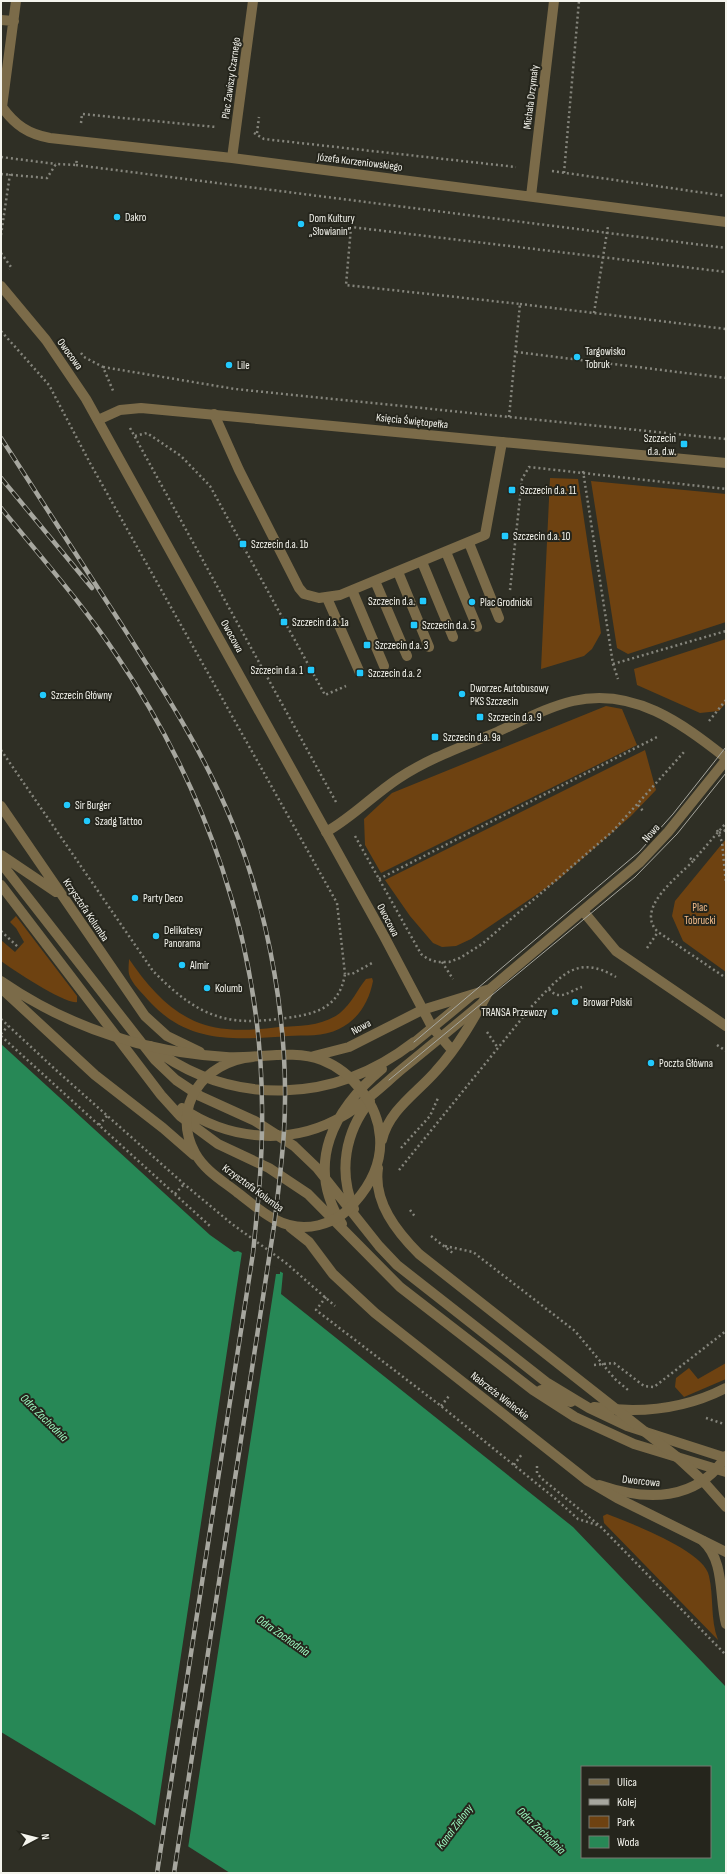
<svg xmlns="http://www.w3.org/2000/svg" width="727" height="1874" font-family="'Sofia Sans Condensed',sans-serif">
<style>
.green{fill:#6e4211}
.water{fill:#278856;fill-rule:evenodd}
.pier{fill:#2f2f25}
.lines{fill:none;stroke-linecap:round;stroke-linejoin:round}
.path{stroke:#85857c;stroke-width:2.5;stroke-dasharray:2 3;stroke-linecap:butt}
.service{stroke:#7b6b49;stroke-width:10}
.minor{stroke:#7b6b49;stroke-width:10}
.tertiary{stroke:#7b6b49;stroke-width:10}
.tram{stroke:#a7a79f;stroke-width:1}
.rail-casing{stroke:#a7a79f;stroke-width:4.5}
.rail{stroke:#25251c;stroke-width:3;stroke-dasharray:9;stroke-linecap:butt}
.poi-dot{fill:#22c9fd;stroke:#25251c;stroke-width:1.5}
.labels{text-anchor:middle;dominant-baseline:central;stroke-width:4;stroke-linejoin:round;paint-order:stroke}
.street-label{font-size:11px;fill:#f4f4ed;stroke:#25251c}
.poi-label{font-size:11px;fill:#f4f4ed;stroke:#25251c;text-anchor:start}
.park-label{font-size:11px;fill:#f3bd8c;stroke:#25251c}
.water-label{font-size:12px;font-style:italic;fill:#9dfac1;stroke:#25251c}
</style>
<rect width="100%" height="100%" fill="#2f2f25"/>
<path class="green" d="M550,478L578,479L601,633L592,649L584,656L541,669Z
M591,481L726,494V622L628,654L617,648Z
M726,639V703L719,711L700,713L637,685L634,669Z
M606,706L622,709L637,745L381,873L365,845L364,819L392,793Z
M645,750L656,790L631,816L558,880L471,939L456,946L442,947L433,943L410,916L385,880Z
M726,839V972L683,941L672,916L675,901Z
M16,916L77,996V1002C66,1005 12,969 1,961V940L15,952L24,942L16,928L10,922Z
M129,959C153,994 182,1026 227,1029C244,1031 262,1029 279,1027C300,1026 323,1026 340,1013C352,1003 357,990 366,979L372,978L373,981C369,1002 358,1020 339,1029C324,1037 304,1035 288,1036C235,1040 188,1044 149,1001C143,994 131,983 129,974C128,969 129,963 129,959Z
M726,1363V1379L684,1397L675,1387L676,1378L689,1368L698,1379Z
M607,1514C630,1523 705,1551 709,1576C714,1597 710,1619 718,1640L604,1523L603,1516Z"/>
<path class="water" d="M1,1044L210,1235L234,1252L238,1251L283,1273L281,1294L573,1527L726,1687V1873H230L134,1812L1,1732ZM582,1767H710V1857H582Z"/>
<path class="pier" d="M240,1250L280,1269V1274H276L188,1848L155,1827L242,1252Z"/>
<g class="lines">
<path class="path" d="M81,123L82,114L216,127
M254,133L264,139L516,167
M257,133L259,117
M1,157L56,164
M76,165L726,248
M552,171L726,196
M564,173L579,1
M1,174L47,178L56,164L76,165L77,159
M1,235L10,174
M1,253L11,267L9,269
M520,304L726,329
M594,313L608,226
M1,331L49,385L90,463L337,903L345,974
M516,352L726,378
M81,353L84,357L103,367L114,393
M103,367L235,389L726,439
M509,417L520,304L346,285L351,227L726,272
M130,428L336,802
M135,436L147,433L181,456L210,486L325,695L346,686
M583,471L613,664L618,679
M510,590L522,479L529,467L726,489
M613,664L726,631
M709,721L726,700
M1,750L153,971C168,986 184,1001 204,1011C230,1023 250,1022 278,1019C311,1015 339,1011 345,974H352L374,962
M638,805L643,811
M717,830L722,842L726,884
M719,833L726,830
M355,836L421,954L428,959L437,962H449L460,958L482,944L613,831L684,752
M690,858L693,861L726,823
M693,861C678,877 634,909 658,932L726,978
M379,879L659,736
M1,931L18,947
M647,948L658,932
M442,962L453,979
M549,989C560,1002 569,991 582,987
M1,1019L57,1071L184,1184L232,1224L286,1263L335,1306
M487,1032L498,1048
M1,1034L8,1026
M1,1036L211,1227
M717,1045L726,1051
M99,1125L107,1116
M401,1148L430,1116L438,1098
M399,1170L532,1006C560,977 576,953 616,977
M175,1194L184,1184
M410,1210L416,1218
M431,1236L454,1254
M445,1246L473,1252L575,1331L615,1379L628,1390
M326,1297L316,1310L441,1406L557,1500L578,1519L597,1525
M594,1365L614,1363L644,1386L654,1387L726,1331
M441,1406L449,1396
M706,1418L724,1424
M514,1465L522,1454
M537,1466V1473L541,1478L600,1526L726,1655"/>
<path class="service" d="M214,414L239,470L299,588L304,594L319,598L340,595L485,535L502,442
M469,543L499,618
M446,552L477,627
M422,562L453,637
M398,572L429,647
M375,581L407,656
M352,590L384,666
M327,598L360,673
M1,806L145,1016L167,1036L200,1052
M326,832C353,817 373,795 399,778C429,758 464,746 497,732C522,721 547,707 573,701C633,687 682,723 726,758
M1,855L56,892
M1,863L155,1060L176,1080L200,1096L255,1121L294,1146L317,1168L379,1246L397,1265L546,1382L589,1408L627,1426L726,1458
M1,885L161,1095L180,1116L218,1144L269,1168L308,1194L400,1287L533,1390L575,1417L634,1444L726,1472
M150,1046C232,1108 334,1104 414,1042
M410,1046L472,995
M182,1108C230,1141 292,1146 343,1116C365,1103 383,1085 402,1069C429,1047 456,1025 482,1003
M354,1209C338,1172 345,1132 370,1101
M342,1224C304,1164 334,1109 382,1069
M541,1390L571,1402
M594,1407C639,1414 685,1409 726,1388"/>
<path class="minor" d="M16,1L2,107C15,125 28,134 50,138L232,158L726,222
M1,20L14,21
M232,158L253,1
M531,196L554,1
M98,420L120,410L141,408L726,463
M583,911L616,951L726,1026
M599,1485C646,1501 697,1502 726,1456
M703,1541C725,1561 719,1597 726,1624"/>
<path class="tertiary" d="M1,286L46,340L86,399L384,936L432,1027L452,1050
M1,981C68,1027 145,1052 226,1057C256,1059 294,1049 322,1060C353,1072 378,1105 380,1137C382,1162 371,1184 355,1202C336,1226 303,1234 276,1220C262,1213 250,1202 238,1193C223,1181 205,1171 195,1153C170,1107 204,1061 253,1057
M1,988L95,1075L163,1128L194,1155
M314,1056L349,1047L422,1010L490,989
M382,1140C389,1110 417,1093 436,1071C458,1047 475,1017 490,989L639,863L668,832L726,760
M378,1168C373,1202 397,1232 419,1254L677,1457L703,1481L726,1507
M290,1227L309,1242L333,1274L375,1313L588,1481L617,1498L726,1552"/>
<path class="tram" d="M414,1042L639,852L673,814L726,747
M389,1080L635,877L677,834L726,773"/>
<g class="rail-casing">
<path id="rail" d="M1,438C39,497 78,557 116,616C159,683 202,748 232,822C270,915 290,1031 284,1131C282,1163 278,1194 274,1226L174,1873
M1,478L92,588
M1,508C40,556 81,602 115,653C206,787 261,943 262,1106C263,1156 258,1204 253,1253L157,1873"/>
</g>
<use href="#rail" class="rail"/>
</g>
<g class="poi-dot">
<circle cx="117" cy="217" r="4"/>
<circle cx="301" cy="224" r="4"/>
<circle cx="577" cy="357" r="4"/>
<circle cx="229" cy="365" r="4"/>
<rect x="680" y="440" width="8" height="8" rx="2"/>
<rect x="508" y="486" width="8" height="8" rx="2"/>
<rect x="501" y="532" width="8" height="8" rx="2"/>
<rect x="239" y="540" width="8" height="8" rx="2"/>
<rect x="419" y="597" width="8" height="8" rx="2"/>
<circle cx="472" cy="602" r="4"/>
<rect x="280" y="618" width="8" height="8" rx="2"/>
<rect x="410" y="621" width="8" height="8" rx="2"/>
<rect x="363" y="641" width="8" height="8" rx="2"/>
<rect x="307" y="666" width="8" height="8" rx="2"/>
<rect x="356" y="669" width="8" height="8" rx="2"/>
<circle cx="462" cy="694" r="4"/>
<circle cx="43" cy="695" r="4"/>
<rect x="476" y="713" width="8" height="8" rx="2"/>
<rect x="431" y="733" width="8" height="8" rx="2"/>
<circle cx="67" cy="805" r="4"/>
<circle cx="87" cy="821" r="4"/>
<circle cx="135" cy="898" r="4"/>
<circle cx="156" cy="936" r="4"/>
<circle cx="182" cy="965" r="4"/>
<circle cx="207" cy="988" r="4"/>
<circle cx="575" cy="1002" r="4"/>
<circle cx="555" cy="1012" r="4"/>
<circle cx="651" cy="1063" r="4"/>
</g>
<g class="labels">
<g class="street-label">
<text transform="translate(231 78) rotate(-82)">Plac Zawiszy Czarnego</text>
<text transform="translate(531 97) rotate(-83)">Michała Drzymały</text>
<text transform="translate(360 162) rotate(7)">Józefa Korzeniowskiego</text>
<text transform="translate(70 354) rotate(54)">Owocowa</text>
<text transform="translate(412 421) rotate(6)">Księcia Świętopełka</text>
<text transform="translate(232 636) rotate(61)">Owocowa</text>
<text transform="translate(651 833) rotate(-48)">Nowa</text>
<text transform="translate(86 910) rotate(56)">Krzysztofa Kolumba</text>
<text transform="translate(388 920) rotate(62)">Owocowa</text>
<text transform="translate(361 1027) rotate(-28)">Nowa</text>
<text transform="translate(253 1188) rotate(36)">Krzysztofa Kolumba</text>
<text transform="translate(500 1396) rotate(38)">Nabrzeże Wieleckie</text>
<text transform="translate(641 1481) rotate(6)">Dworcowa</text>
</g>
<g class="poi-label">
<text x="125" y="217">Dakro</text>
<text x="309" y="218">Dom Kultury<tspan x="309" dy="13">„Słowianin”</tspan></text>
<text x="585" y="351">Targowisko<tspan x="585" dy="13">Tobruk</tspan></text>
<text x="237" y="365">Lile</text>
<text x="676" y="438" text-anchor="end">Szczecin<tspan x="676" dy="13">d.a. d.w.</tspan></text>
<text x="520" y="490">Szczecin d.a. 11</text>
<text x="513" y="536">Szczecin d.a. 10</text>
<text x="251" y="544">Szczecin d.a. 1b</text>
<text x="415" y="601" text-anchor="end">Szczecin d.a.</text>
<text x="480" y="602">Plac Grodnicki</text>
<text x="292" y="622">Szczecin d.a. 1a</text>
<text x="422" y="625">Szczecin d.a. 5</text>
<text x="375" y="645">Szczecin d.a. 3</text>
<text x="303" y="670" text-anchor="end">Szczecin d.a. 1</text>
<text x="368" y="673">Szczecin d.a. 2</text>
<text x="470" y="688">Dworzec Autobusowy<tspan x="470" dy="13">PKS Szczecin</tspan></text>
<text x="51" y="695">Szczecin Główny</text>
<text x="488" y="717">Szczecin d.a. 9</text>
<text x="443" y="737">Szczecin d.a. 9a</text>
<text x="75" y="805">Sir Burger</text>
<text x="95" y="821">Szadg Tattoo</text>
<text x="143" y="898">Party Deco</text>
<text x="164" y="930">Delikatesy<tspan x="164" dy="13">Panorama</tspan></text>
<text x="190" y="965">Almir</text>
<text x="215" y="988">Kolumb</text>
<text x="583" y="1002">Browar Polski</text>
<text x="547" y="1012" text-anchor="end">TRANSA Przewozy</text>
<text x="659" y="1063">Poczta Główna</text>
</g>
<g class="park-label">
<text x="700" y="907">Plac<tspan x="700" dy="13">Tobrucki</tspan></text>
</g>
<g class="water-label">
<text transform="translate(44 1418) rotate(45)">Odra Zachodnia</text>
<text transform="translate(283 1636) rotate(35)">Odra Zachodnia</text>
<text transform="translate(455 1827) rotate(-53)">Kanał Zielony</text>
<text transform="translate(541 1831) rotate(44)">Odra Zachodnia</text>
</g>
</g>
<rect width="727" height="1874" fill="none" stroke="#f4f4ed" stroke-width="4"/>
<rect x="581" y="1766" width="130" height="92" fill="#25251c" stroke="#787870"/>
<rect x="589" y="1779" width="20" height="6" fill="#7b6b49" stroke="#787870"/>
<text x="617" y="1786" font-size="12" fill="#f4f4ed">Ulica</text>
<rect x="589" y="1799" width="20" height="6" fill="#a7a79f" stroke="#787870"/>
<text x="617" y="1806" font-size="12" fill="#f4f4ed">Kolej</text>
<rect x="589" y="1816" width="20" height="12" fill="#6e4211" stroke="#787870"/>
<text x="617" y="1826" font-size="12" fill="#f4f4ed">Park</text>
<rect x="589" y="1836" width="20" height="12" fill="#278856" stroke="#787870"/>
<text x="617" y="1846" font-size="12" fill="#f4f4ed">Woda</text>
<g transform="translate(36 1838) rotate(83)" stroke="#25251c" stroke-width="3" paint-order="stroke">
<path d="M0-3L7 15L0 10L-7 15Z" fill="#f4f4ed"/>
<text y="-6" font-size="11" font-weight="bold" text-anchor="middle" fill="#f4f4ed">N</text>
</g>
</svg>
